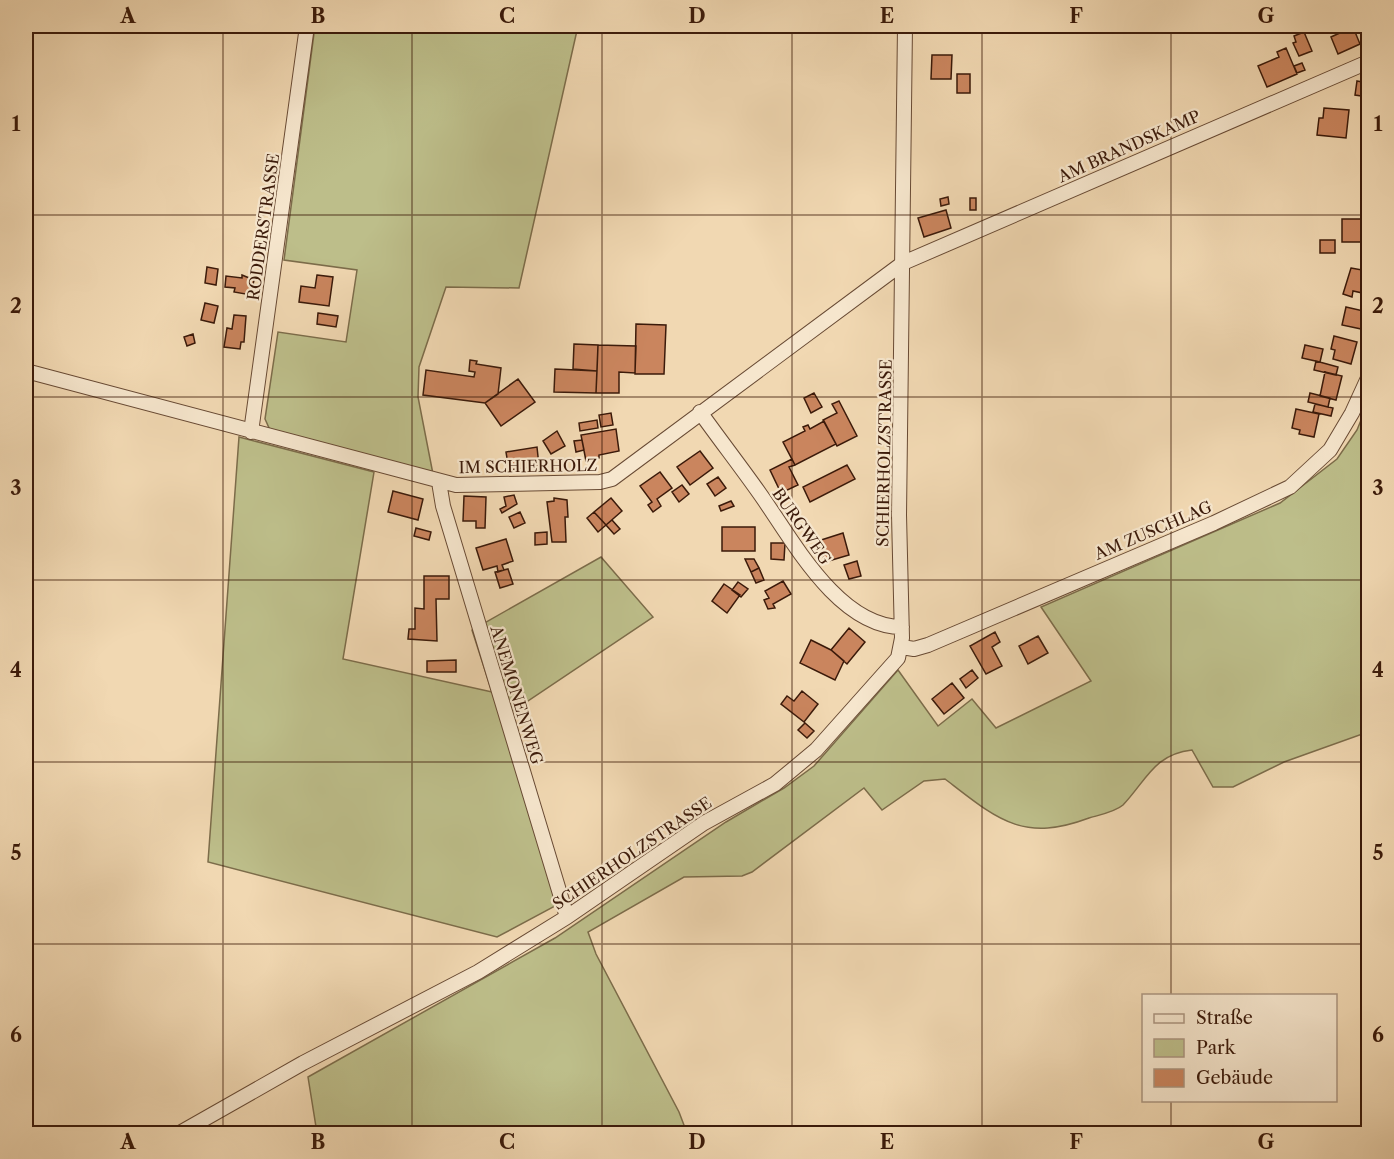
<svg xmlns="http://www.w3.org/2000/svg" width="1394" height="1159" font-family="'Libre Caslon Text',serif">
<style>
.green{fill:#bdbe8a;stroke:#7c6c4a;stroke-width:1.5}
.building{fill:#ca855e;stroke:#3b1a0a;stroke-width:1.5}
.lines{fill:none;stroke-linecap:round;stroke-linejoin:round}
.street-casing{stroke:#684a34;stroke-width:16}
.street{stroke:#f6e6cd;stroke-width:14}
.grid{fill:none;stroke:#3b1a0a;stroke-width:1.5;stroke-opacity:0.55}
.labels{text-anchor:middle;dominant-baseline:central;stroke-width:4.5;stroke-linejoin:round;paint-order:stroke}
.street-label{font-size:16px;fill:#3b1a0a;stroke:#f6e6cd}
.neatline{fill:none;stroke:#3b1a0a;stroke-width:2}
.grid-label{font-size:20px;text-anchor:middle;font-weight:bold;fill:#3b1a0a}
</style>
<rect width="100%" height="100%" fill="#f1d8b2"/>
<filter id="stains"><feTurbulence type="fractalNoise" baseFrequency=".00333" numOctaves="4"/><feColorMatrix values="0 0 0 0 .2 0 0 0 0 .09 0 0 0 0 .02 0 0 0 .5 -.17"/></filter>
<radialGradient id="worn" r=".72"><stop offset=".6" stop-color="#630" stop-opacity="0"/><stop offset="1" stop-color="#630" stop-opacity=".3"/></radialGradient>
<path class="green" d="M315,26H578L519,288L446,287L419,367L418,397L433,474L270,430L265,419L278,332L346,342L357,270L284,260Z
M1368,403V732L1284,762L1233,787H1213L1192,750C1154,754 1146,781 1123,805C1115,812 1099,815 1089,818C1022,843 997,819 945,779L924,781L882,810L864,788L752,872L742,876L684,877L588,932L596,954L679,1112L687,1133H317L308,1077L555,938L726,822L784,788L814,766L898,670L938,726L972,699L996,728L1091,681L1041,607L1280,503L1337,459L1357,430Z
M239,437L374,472L343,659L492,692L472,630L601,557L653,617L501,719L557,905L497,937L208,862Z"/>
<path class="building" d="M1353,27L1360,44L1338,54L1331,37Z
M1304,32L1312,51L1299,56L1293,43L1296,42L1294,36Z
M1286,48L1297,74L1267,87L1258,66L1279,57L1277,52Z
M932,55H952L951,79H931Z
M1302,63L1305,70L1297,73L1294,66Z
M957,74H970V93H957Z
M1357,81L1368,83V97L1355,95Z
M1324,108L1349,110L1346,138L1317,135L1319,118H1323Z
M948,197L949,204L941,206L940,199Z
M970,198H976V210H970Z
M946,210L951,228L924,237L918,218Z
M1342,219H1361V242H1342Z
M1320,240H1335V253H1320Z
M207,267L218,269L216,285L205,283Z
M1351,268L1368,271L1367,294L1353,291L1352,297L1343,294Z
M242,275L254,280L251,295L234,292L235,288L225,287L226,276L242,278Z
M317,275L333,277L329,306L299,302L301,286L315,288Z
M205,303L218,306L214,323L201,320Z
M1346,307L1368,312L1366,330L1342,325Z
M318,313L338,316L336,327L317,324Z
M234,315L246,316L244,342H241L240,349L224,347L227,328L232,329Z
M636,324L666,325L664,374H635Z
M193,334L195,343L187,346L184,337Z
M1334,336L1357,342L1351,364L1333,359L1335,350L1331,349Z
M574,344L598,345L597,371L573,369Z
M598,345L636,346L635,373L619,372V393H596Z
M1305,345L1323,349L1320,362L1302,358Z
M470,360L477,361L476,364L501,368L498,394L485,403L423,395L426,370L474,377L475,372L469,371Z
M1316,361L1338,367L1336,375L1314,370Z
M555,369L597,371L596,393L554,392Z
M1325,372L1342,376L1336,400L1320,396Z
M518,379L535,402L501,426L485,403Z
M814,393L822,407L811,413L804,398Z
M1310,393L1330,398L1328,407L1308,402Z
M839,401L857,436L837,446L823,420L837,413L832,404Z
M1315,404L1333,408L1331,416L1313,412Z
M1296,409L1319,414L1314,437L1299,434L1300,430L1292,428Z
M611,413L613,425L601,427L599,415Z
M597,420L598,428L580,431L579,423Z
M824,421L836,444L795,465L783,442L805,431L803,427L808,425L810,429Z
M616,429L619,451L599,455V458L586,461L581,435Z
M557,431L565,446L551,454L543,441Z
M582,440L584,450L576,452L574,441Z
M537,447L539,466L509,470L506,452Z
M700,451L713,468L690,485L677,467Z
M792,459L795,465L789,467L798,485L781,493L770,470Z
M847,465L855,479L810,502L803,487Z
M660,472L672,488L657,499L661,506L653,512L648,505L652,502L640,486Z
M718,477L726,488L715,496L707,484Z
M682,485L689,494L679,502L672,492Z
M393,491L423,499L418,520L388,512Z
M514,495L517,504L502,513L500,509L506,506L504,497Z
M464,496L486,497L485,528H476V521H463Z
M554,498L567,500L568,517H565L566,542H552L547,502L554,501Z
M611,498L622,511L606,525L594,512Z
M731,501L734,506L721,511L719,506Z
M520,512L525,523L514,528L509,517Z
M594,512L606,525L598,532L587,518Z
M612,520L620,529L614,534L606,525Z
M722,527H755V551H722Z
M416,528L431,532L429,540L414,536Z
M547,532V544L535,545V533Z
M843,533L849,555L825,562L818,541Z
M506,539L513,561L502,565L504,570L498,572L497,566L483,570L476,548Z
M771,543H785L784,560L771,559Z
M745,559H754L759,568L751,572Z
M857,561L861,576L849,579L844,565Z
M759,568L764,580L756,583L751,572Z
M508,569L513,584L500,588L495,572Z
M424,576H449V599H436L437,641L408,639L409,629H415V608L424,609Z
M783,581L791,594L773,604L775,608L768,609L764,600L769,598L765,591Z
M738,582L748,589L741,597L732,590Z
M724,584L740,595L727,613L712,601Z
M849,628L865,642L847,664L831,650Z
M995,632L1000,642L992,647L1002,666L986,674L970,646Z
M1038,636L1048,653L1028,664L1019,646Z
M811,640L831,650L844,661L835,680L800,663Z
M456,660V672H427V661Z
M972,670L978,678L966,688L960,679Z
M952,683L964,698L944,714L932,699Z
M802,691L818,704L804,722L781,704L787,696L794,701Z
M805,723L814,731L807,738L798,730Z"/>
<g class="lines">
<g class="street-casing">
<path id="street" d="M26,371L456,485L600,482L612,479L903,263L1368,62
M700,412C720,440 741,467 760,494C792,539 838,627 902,627
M251,432L307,26
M439,482L443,506L567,917
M902,647L914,649L928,645L1214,523L1290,487L1330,450L1352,413L1368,378
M178,1134L303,1063L478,972L567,917L704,823L775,784L816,750L898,658L902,638L899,515L905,26"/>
</g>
<use href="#street" class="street"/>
</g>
<path class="grid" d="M223,26V1134M412,26V1134M602,26V1134M792,26V1134M982,26V1134M1171,26V996M26,215H1368M26,397H1368M26,580H1368M26,762H1368M26,944H1368M1171,1100V1134"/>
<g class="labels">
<g class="street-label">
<text transform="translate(1129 146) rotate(-24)">AM BRANDSKAMP</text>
<text transform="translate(263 227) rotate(-82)">RODDERSTRASSE</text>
<text transform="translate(884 453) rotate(-89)">SCHIERHOLZSTRASSE</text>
<text transform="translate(528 466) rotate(-1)">IM SCHIERHOLZ</text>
<text transform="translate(802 526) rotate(55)">BURGWEG</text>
<text transform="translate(1153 530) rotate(-23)">AM ZUSCHLAG</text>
<text transform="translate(517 695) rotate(73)">ANEMONENWEG</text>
<text transform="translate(632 853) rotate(-34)">SCHIERHOLZSTRASSE</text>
</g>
</g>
<rect width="1394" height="1159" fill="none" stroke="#f1d8b2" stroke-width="66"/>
<rect x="1142" y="994" width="195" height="108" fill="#f6e6cd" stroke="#ab947f" stroke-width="1.5"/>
<rect x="1154" y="1014" width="30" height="9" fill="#f6e6cd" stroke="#ab947f" stroke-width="1.5"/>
<text x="1196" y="1024" font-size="18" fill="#3b1a0a">Straße</text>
<rect x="1154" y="1039" width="30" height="18" fill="#bdbe8a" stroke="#ab947f" stroke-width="1.5"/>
<text x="1196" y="1054" font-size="18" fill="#3b1a0a">Park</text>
<rect x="1154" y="1069" width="30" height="18" fill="#ca855e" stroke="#ab947f" stroke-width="1.5"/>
<text x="1196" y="1084" font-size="18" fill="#3b1a0a">Gebäude</text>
<rect x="33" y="33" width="1328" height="1093" class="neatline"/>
<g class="grid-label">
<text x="128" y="23">A</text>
<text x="318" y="23">B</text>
<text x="507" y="23">C</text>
<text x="697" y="23">D</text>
<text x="887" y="23">E</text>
<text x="1076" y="23">F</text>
<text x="1266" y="23">G</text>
<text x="16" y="131">1</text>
<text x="1378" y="131">1</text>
<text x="16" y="313">2</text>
<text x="1378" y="313">2</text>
<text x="16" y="495">3</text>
<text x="1378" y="495">3</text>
<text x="16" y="677">4</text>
<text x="1378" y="677">4</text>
<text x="16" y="860">5</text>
<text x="1378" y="860">5</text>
<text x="16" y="1042">6</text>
<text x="1378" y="1042">6</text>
<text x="128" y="1149">A</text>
<text x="318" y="1149">B</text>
<text x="507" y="1149">C</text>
<text x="697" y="1149">D</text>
<text x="887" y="1149">E</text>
<text x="1076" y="1149">F</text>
<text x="1266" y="1149">G</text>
</g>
<rect width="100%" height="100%" filter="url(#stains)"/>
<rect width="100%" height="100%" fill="url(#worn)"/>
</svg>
